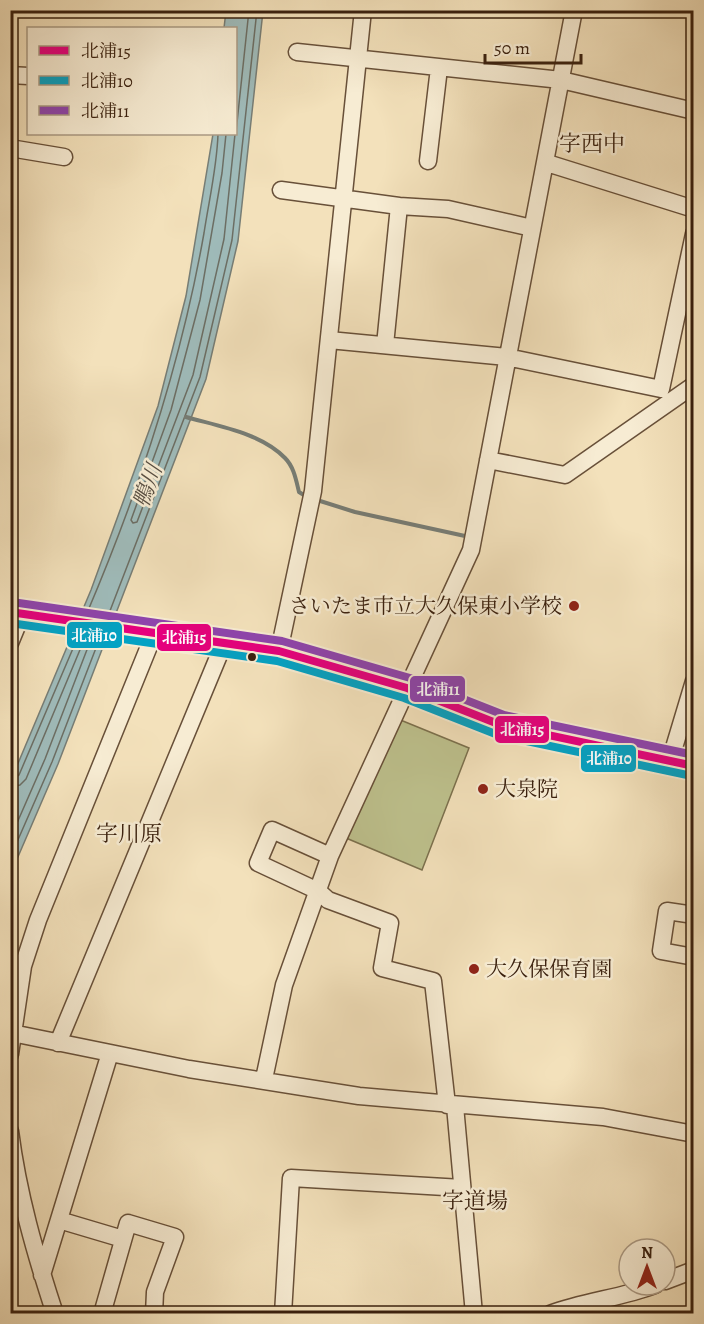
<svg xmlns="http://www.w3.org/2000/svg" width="704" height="1324" font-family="Alegreya,'Noto Serif JP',serif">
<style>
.green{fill:#bec28e;stroke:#7c714e;stroke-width:1.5}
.water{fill:#9fbbba;stroke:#777d75;stroke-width:1.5}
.pier{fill:#f3e1bb}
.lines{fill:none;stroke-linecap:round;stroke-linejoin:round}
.shore{stroke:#6c6e64;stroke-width:1.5}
.stream{stroke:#777d75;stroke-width:4}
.minor-casing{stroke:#685039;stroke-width:19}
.minor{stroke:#f7ecd3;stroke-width:16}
.bus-1-casing{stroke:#f7ecd3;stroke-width:12}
.bus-2-casing{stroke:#f7ecd3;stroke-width:12}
.bus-3-casing{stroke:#f7ecd3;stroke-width:12}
.bus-1{stroke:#e5007d;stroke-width:8}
.bus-2{stroke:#03a2c4;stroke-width:8}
.bus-3{stroke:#8e44ad;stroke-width:8}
.poi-dot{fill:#8f2418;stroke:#f7ecd3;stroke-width:2}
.bus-dot{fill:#3a200e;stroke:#f7ecd3;stroke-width:2}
.labels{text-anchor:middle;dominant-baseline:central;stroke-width:5;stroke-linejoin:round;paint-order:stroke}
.poi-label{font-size:21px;fill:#3a200e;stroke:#f7ecd3;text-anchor:start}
.neighbourhood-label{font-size:22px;fill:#3a200e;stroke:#f7ecd3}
.water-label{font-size:22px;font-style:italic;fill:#584e42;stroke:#f7ecd3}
.line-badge{stroke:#f7ecd3;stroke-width:2}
.badge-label{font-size:16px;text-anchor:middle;font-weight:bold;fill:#fff}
</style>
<rect width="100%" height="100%" fill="#f3e1bb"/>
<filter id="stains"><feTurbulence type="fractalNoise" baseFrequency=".00333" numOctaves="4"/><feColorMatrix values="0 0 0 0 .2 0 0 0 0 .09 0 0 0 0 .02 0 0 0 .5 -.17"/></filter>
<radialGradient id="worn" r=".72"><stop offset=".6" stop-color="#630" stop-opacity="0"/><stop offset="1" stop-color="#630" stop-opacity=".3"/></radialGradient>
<path class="green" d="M398,719L469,748L422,870L346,838Z"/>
<path class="water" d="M226,11H263L238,241L206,379L58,764L11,873V780L91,590L158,406L186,296L213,134H236V28H224Z"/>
<path class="pier" d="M79,611L118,616L109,640L69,634Z"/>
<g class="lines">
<path class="shore" d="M236,132L249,10
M226,134L222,173L200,300L171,410L131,520L133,523L137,522L193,375L224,239L235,134
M87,613C139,491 181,364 204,233C209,200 217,167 218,134
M108,616L200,377L232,240L257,10
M10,780L19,775L80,632
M10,787L20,785L26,779L87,633
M10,839L45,759L93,634
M10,858L52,762L101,635"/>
<path class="stream" d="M186,417C218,426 261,433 285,458C294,467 296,480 299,492L307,497
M317,500L355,512L465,536"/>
<g class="minor-casing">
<path id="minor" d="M297,52L561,80L694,111
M10,75L28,76
M10,148L64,157
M428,161L439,68
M547,163L694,209
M281,190L399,206L385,345
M399,206L448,209L532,228
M329,340L507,357L661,389L694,234
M488,460L565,475L694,385
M10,612L279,651L407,688L501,725L694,766
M10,643L22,614
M279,651L313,491L363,10
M670,761L694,681
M330,856L272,830L258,863L318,891L328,900L390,923L382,968L433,981L447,1105
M694,915L667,911L661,951L694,957
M12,1033L189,1069L359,1096L603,1117L694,1134
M58,1043L224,643
M10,1054L23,966L38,920L154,634
M264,1079L284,985L330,856L471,550L574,10
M455,1106L474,1314
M10,1131C18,1194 35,1253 55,1314
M59,1220L123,1239
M42,1275L110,1053
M665,1281L694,1270
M102,1314L128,1223L175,1237L155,1292L154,1314
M283,1314L291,1178L462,1188
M550,1314C585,1301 621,1298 655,1285"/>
</g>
<use href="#minor" class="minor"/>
<g class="bus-1-casing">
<path id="bus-1" d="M10,612L279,651L407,688L501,725L694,766"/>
</g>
<g class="bus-2-casing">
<path id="bus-2" d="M10,623L277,661L404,698L498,735L692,776"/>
</g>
<g class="bus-3-casing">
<path id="bus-3" d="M12,602L282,641L410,678L504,715L694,755"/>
</g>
<use href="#bus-1" class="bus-1"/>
<use href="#bus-2" class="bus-2"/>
<use href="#bus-3" class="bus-3"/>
</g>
<g class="poi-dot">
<circle cx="574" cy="606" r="6"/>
<circle cx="483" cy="789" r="6"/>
<circle cx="474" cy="969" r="6"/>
</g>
<circle class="bus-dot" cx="252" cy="657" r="5"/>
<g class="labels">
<g class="poi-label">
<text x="562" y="606" text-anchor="end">さいたま市立大久保東小学校</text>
<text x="495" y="789">大泉院</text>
<text x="486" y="969">大久保保育園</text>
</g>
<g class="neighbourhood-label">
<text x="592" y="144">字西中</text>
<text x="129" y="834">字川原</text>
<text x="475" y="1201">字道場</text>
</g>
<g class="water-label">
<text transform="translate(148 486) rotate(-70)">鴨川</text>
</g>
</g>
<g class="line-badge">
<rect x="66" y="621" width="57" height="28" rx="6" fill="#03a2c4"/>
<rect x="156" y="623" width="56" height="29" rx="6" fill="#e5007d"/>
<rect x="409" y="675" width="57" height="28" rx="6" fill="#8e44ad"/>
<rect x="494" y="715" width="56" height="29" rx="6" fill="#e5007d"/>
<rect x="580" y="744" width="57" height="29" rx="6" fill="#03a2c4"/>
</g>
<g class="badge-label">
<text x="94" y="641">北浦10</text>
<text x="184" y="643">北浦15</text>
<text x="438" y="695">北浦11</text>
<text x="522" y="735">北浦15</text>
<text x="609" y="764">北浦10</text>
</g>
<rect width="704" height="1324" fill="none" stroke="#f3e1bb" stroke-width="36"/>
<rect x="12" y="12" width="680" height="1300" fill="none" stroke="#3a200e" stroke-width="3"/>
<rect x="18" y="18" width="668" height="1288" fill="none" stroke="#3a200e" stroke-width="1.5"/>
<rect x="27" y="27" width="210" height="108" fill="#f7ecd3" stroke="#ab9a84" stroke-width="1.5"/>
<rect x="39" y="46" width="30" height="9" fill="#e5007d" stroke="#ab9a84" stroke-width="1.5"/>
<text x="81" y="57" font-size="18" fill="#3a200e">北浦15</text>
<rect x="39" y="76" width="30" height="9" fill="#03a2c4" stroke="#ab9a84" stroke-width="1.5"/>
<text x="81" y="87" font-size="18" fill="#3a200e">北浦10</text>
<rect x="39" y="106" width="30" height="9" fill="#8e44ad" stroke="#ab9a84" stroke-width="1.5"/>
<text x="81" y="117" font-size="18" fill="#3a200e">北浦11</text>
<g transform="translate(647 1267)"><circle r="28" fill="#f7ecd3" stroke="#ab9a84" stroke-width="1.5"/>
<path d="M0-4.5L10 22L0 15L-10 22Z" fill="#8f2418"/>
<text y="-9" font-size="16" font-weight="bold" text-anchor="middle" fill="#3a200e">N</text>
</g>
<path d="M485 54v9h96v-9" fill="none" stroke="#3a200e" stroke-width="3"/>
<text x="494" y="54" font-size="18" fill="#3a200e" stroke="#f7ecd3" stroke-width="4.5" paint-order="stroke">50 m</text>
<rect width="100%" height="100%" filter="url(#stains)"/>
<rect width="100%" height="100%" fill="url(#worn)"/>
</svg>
